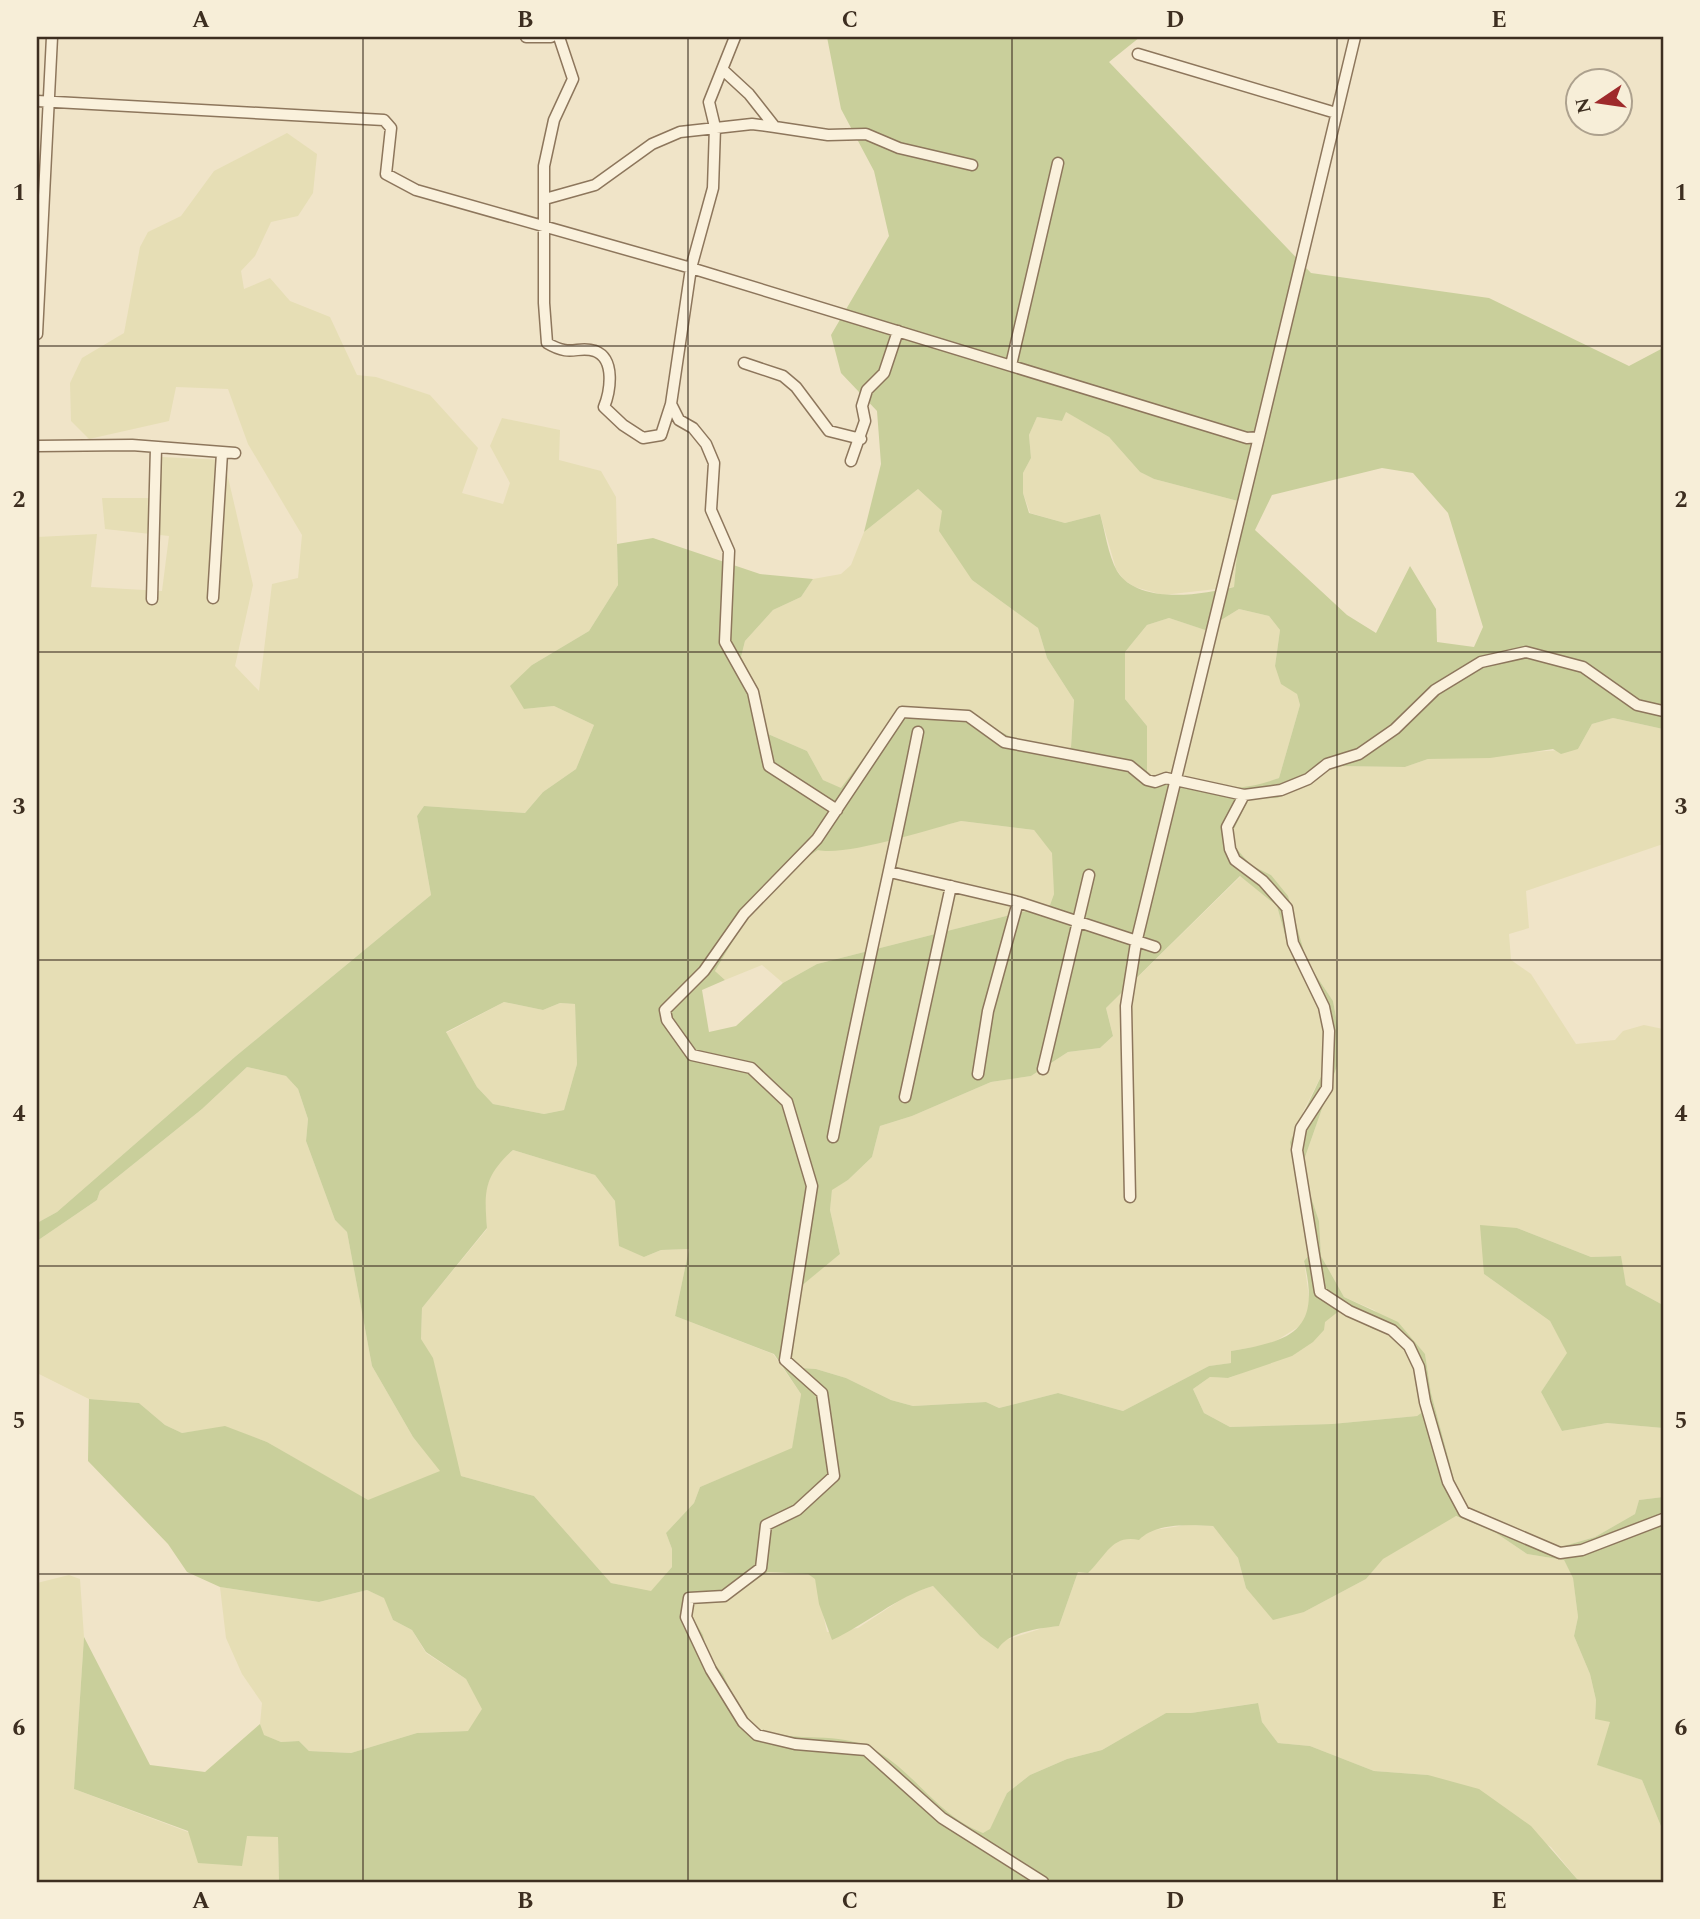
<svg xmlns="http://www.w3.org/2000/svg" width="1700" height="1919" font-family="Spectral,serif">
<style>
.farmland{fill:#e6deb5}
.green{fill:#c9cf9b;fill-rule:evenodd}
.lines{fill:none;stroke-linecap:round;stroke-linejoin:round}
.minor-casing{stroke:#8d765c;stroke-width:13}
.minor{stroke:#faf1dc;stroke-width:10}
.grid{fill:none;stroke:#3d2e20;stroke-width:2;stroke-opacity:0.55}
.neatline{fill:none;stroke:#3d2e20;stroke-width:2.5}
.grid-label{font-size:23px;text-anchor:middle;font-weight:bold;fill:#3d2e20}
</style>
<rect width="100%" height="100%" fill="#f0e4c8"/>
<path class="farmland" d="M287,133L317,154L313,193L298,216L271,222L255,256L241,271L244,289L270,278L290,301L330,317L357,375L376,377L430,395L478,448L462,493L503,504L510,483L490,446L502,418L560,430L559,460L601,471L616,497L618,585L589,631L532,665L524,709L554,706L594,725L576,769L543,792L525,813L424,806L417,816L431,895L236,1056L57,1212L37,1223V537L97,534L91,587L162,591L169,536L105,529L102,498H151L162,457L224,460L253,585L235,666L259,691L272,584L298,578L302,535L248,444L228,389L176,387L169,421L89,439L71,421L70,383L82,358L124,333L140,247L148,232L181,216L214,171Z
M1065,411L1109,437L1140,472L1154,479L1238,501L1241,509L1234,587L1163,595L1135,587L1124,580L1116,569L1100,514L1065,523L1030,513L1023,493V473L1031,458L1029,435L1037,417L1062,421Z
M918,489L942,511L972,580L1038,628L1047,658L1074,700L1071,747L1068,749L1015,739L978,719L860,767L841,789L823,780L807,751L768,734L741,657L745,641L773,610L801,597L813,579L841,574L851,565L864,532Z
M1239,609L1269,616L1280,630L1275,666L1297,694L1300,705L1279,778L1253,788L1213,787L1153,777L1147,771V726L1125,699V652L1147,625L1169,618L1205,630Z
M1613,718L1663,729V844L1526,891L1529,928L1509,934L1511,960L1531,974L1576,1044L1615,1040L1623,1031L1644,1025L1663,1029V1305L1626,1285L1620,1256L1591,1257L1517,1228L1484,1274L1550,1321L1568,1353L1541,1392L1562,1431L1607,1423L1663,1428V1497L1639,1500L1635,1514L1595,1537L1557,1548L1471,1511L1459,1498L1431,1393L1425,1354L1374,1310L1344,1297L1321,1256L1319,1221L1309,1191L1304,1160L1337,1066L1338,1028L1333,1001L1307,962L1271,875L1251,865L1234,846V829L1249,799L1278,798L1333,766L1405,767L1428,759L1578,749L1592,724Z
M961,821L1034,830L1053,853L1054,894L1050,905L817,964L783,983L762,965L725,980L715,971L746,919L800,862L818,850L849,849Z
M1241,876L1277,906L1288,946L1322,1009L1324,1070L1303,1112L1296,1188L1310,1254L1304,1261L1310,1305L1303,1324L1271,1344L1231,1351L1232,1363L1209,1366L1123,1411L1058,1393L999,1408L986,1402L913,1406L891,1400L846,1378L816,1369L801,1368L792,1358L800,1286L840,1254L830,1210L832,1189L848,1180L872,1157L880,1126L912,1116L991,1082L1031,1076L1068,1052L1100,1048L1113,1036L1106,1008Z
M504,1002L543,1010L560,1003L575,1004L577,1064L564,1110L544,1114L493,1104L477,1087L446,1033Z
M247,1067L286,1076L298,1089L308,1119L306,1141L335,1220L347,1232L372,1366L413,1437L441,1471L368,1501L267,1442L225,1427L182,1433L165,1425L139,1403L89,1399L37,1373V1241L97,1200L100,1191L202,1109Z
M513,1150L595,1175L615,1201L644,1257L661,1250L689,1249L675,1316L773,1354L801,1394L792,1449L700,1487L694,1503L666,1533L672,1549V1567L651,1592L611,1583L534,1496L461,1476L421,1339L422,1308L487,1229L484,1194L494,1167Z
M1339,1311L1373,1329L1395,1336L1413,1359L1424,1411L1417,1416L1332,1424L1230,1427L1204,1413L1193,1389L1210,1377L1229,1378L1259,1366Z
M1455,1516L1496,1533L1527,1554L1564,1560L1573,1577L1578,1617L1574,1636L1590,1674L1596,1700L1595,1718L1611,1722L1598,1765L1642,1780L1663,1831V1875L1660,1882H1585L1577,1879L1551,1847L1428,1775L1374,1771L1310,1746L1278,1743L1262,1722L1257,1703L1191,1713H1166L1102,1750L1067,1759L1030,1775L1007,1793L990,1830L983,1833L968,1827L930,1800L904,1773L873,1749L852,1741L793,1738L754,1728L708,1656L691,1615L693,1604L719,1602L768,1572L808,1574L815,1578L827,1632L858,1628L911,1593L933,1586L980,1636L1003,1641L1046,1627L1059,1626L1078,1572H1089L1112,1543L1148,1531L1186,1525L1213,1526L1238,1558L1246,1588L1304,1612L1366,1579L1382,1559Z
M69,1575L80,1579L84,1637L74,1789L188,1832L278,1836L279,1882H37V1583Z
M220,1587L319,1602L367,1590L385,1598L393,1620L412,1630L426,1653L466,1679L483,1709L469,1731L417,1733L351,1753L309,1751L299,1741L281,1742L263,1735L260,1724L262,1703L242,1674L226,1638Z"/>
<path class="green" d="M827,37H1140L1109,62L1311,273L1489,298L1629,366L1663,348V729L1613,718L1592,724L1578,749L1561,754L1553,749L1490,758L1428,759L1405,767L1333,766L1278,798L1249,799L1234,829V846L1251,865L1271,875L1288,896L1307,962L1333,1001L1338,1028L1337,1066L1304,1160L1309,1191L1319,1221L1321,1256L1344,1297L1398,1322L1425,1354L1431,1393L1459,1498L1471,1511L1557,1548L1595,1537L1635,1514L1639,1500L1663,1497V1831L1642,1780L1597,1765L1610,1722L1595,1719L1596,1700L1590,1674L1574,1636L1578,1617L1573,1578L1564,1560L1527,1554L1496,1533L1456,1516L1383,1559L1366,1579L1304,1612L1273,1620L1246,1588L1238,1558L1213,1526C1190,1525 1156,1522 1139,1540C1112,1534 1106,1556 1088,1573L1078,1572L1059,1626C1040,1628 1008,1632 998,1649L980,1636L933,1586C896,1597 867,1624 832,1640L819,1604L815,1579L808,1574L768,1572L719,1602L693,1604L691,1615L703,1635L708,1656L723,1674L733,1696L754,1728C791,1744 836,1730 871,1748C913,1769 935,1814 983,1833L990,1829L1007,1793L1030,1775L1067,1759L1102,1750L1166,1713H1191L1258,1703L1262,1722L1278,1743L1310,1746L1374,1771L1428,1775L1479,1789L1531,1826L1577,1879L1585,1882H279L278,1837L247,1836L242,1866L198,1863L188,1831L74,1789L84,1637L150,1765L205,1772L260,1724L264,1735L281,1742L299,1741L309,1751L351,1753L417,1733L468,1731L482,1709L466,1679L426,1652L412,1630L393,1620L384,1598L367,1590L319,1602L220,1587L187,1572L168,1544L88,1461L89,1399L139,1403L165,1425L182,1433L225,1426L267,1442L368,1500L440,1471L413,1437L372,1366L347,1232L335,1220L306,1141L308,1119L298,1089L286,1076L247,1067L202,1109L100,1191L97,1200L37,1241V1223L57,1212L236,1056L431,895L417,816L424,806L525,813L543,792L576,769L594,725L554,706L524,709L510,686L532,665L589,631L618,585L617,544L653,538L760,574L813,579L801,597L773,610L745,641L741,657L758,689L768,734L807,751L823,780L841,788L903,706L961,711L1015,739L1068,749L1071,747L1074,700L1047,658L1038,628L972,580L939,531L942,511L918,489L864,532L881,464L877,411L841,373L831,335L889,236L874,171L841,109ZM1066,412L1109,437L1140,472L1154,479L1238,501L1241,509L1234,587C1201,595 1138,605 1117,571C1108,555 1105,531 1100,514L1065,523L1029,513L1023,493V473L1031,458L1029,435L1037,417L1062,421ZM1382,468L1413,473L1448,513L1483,627L1474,647L1437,642L1436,609L1410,566L1376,633L1347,615L1255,530L1272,495ZM1239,609L1269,616L1280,630L1275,666L1281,684L1297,694L1300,705L1279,778C1257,786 1237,790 1213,786C1191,783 1176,774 1153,777L1147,771V726L1125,699V652L1147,625L1169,618L1205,630ZM961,821L1034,830L1052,853L1054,894L1050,905L817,964L783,983L736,1026L709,1032L702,990L725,980L715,971L746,919L800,862L818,850C844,857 930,829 961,821ZM1240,876L1277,906L1288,946L1322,1009L1324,1070L1290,1142L1310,1254L1304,1261C1321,1330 1293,1341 1231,1351V1363L1209,1366L1123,1411L1058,1393L999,1408L986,1402L913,1406L891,1400L846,1378L816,1369L801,1368L792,1358L800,1287L840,1254L830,1210L832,1190L848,1180L872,1157L880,1126L912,1116L991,1082L1031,1076L1068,1052L1100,1048L1113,1036L1106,1008ZM504,1002L543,1010L560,1003L575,1004L577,1064L564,1110L544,1114L493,1104L477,1087L446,1032ZM513,1150L595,1175L615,1201L619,1246L644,1257L661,1250L689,1249L675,1316L774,1354L801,1394L792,1448L700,1487L694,1503L666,1533L672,1549V1567L651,1591L611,1583L534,1496L461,1476L433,1358L421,1339L422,1308L487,1228C484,1191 484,1176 513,1150ZM1339,1311L1373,1329L1395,1336L1413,1359L1424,1411L1417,1416L1332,1424L1230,1427L1204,1413L1193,1389L1210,1377L1228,1378L1292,1356L1313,1342L1324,1330L1325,1322Z
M1480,1225L1517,1228L1591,1257L1621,1256L1626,1285L1663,1305V1428L1607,1423L1562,1431L1541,1392L1567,1353L1550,1321L1484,1274Z"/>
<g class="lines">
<g class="minor-casing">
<path id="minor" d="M526,37H551
M559,37L573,79L554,120L544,166V303L547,343C572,358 577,345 595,351C616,359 610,392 604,407L623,425L643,438L661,435L671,404
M735,37L709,102L715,127L713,188L691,268L671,404L679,420L693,428L706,444L714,463L711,510L729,551L725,642L753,692L769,766L837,810
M1138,54L1336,113
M723,70L749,94L775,127L828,135L866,134L899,148L972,165
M37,101L384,120L391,128L386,174L416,190L691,268L1247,438L1259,437L1355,37
M545,199L595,185L652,144L680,132L752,124L775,127
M37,334L52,37
M744,363L783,376L796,387L829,431L861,439
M1011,365L1058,163
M37,446L132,445L235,453
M851,461L865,421L862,406L867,390L884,373L898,331
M213,598L222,453
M152,599L156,448
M1244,795L1227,827L1230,849L1235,860L1263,881L1287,908L1293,943L1324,1007L1329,1031L1327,1088L1301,1128L1297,1150L1320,1292L1349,1311L1392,1330L1409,1346L1419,1367L1425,1402L1448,1482L1464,1512L1560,1553L1582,1550L1663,1519
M890,872L1018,902L1155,947
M1043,1069L1089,875
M978,1074L988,1011L1018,902
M905,1097L951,886
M833,1137C859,1001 891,868 918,732
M1130,1197L1126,1006L1136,943L1259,437
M1043,1882L942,1818L866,1750L795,1744L757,1735L743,1722L711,1670L686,1617L689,1598L724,1596L761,1568L766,1525L797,1510L834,1476L822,1393L785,1360L812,1186L787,1102L751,1068L692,1055L667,1020L665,1010L704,971L744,914L817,839L902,712L968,716L1004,742L1130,766L1147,780L1155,782L1166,778L1244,795L1281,790L1308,779L1327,764L1359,754L1395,729L1435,690L1481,662L1526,652L1583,667L1637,705L1663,711"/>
</g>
<use href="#minor" class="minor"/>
</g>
<path class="grid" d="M363,37V1882M688,37V1882M1012,37V1882M1337,37V1882M37,346H1663M37,652H1663M37,960H1663M37,1266H1663M37,1574H1663"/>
<rect width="1700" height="1919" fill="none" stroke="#f7eed8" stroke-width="77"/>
<g transform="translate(1599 102) rotate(257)"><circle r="33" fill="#f7eed8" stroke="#ada18e" stroke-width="2"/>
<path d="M0-5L12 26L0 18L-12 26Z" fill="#9e2a2b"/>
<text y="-10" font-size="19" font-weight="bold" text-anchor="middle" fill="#3d2e20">N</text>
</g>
<rect x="38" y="38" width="1624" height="1843" class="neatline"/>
<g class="grid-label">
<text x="201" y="27">A</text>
<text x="525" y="27">B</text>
<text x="850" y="27">C</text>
<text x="1175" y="27">D</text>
<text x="1499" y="27">E</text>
<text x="19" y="200">1</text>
<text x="1681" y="200">1</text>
<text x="19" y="507">2</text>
<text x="1681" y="507">2</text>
<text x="19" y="814">3</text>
<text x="1681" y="814">3</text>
<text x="19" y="1121">4</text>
<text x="1681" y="1121">4</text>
<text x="19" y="1428">5</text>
<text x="1681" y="1428">5</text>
<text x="19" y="1735">6</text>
<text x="1681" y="1735">6</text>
<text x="201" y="1908">A</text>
<text x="525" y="1908">B</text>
<text x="850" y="1908">C</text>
<text x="1175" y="1908">D</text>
<text x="1499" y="1908">E</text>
</g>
</svg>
